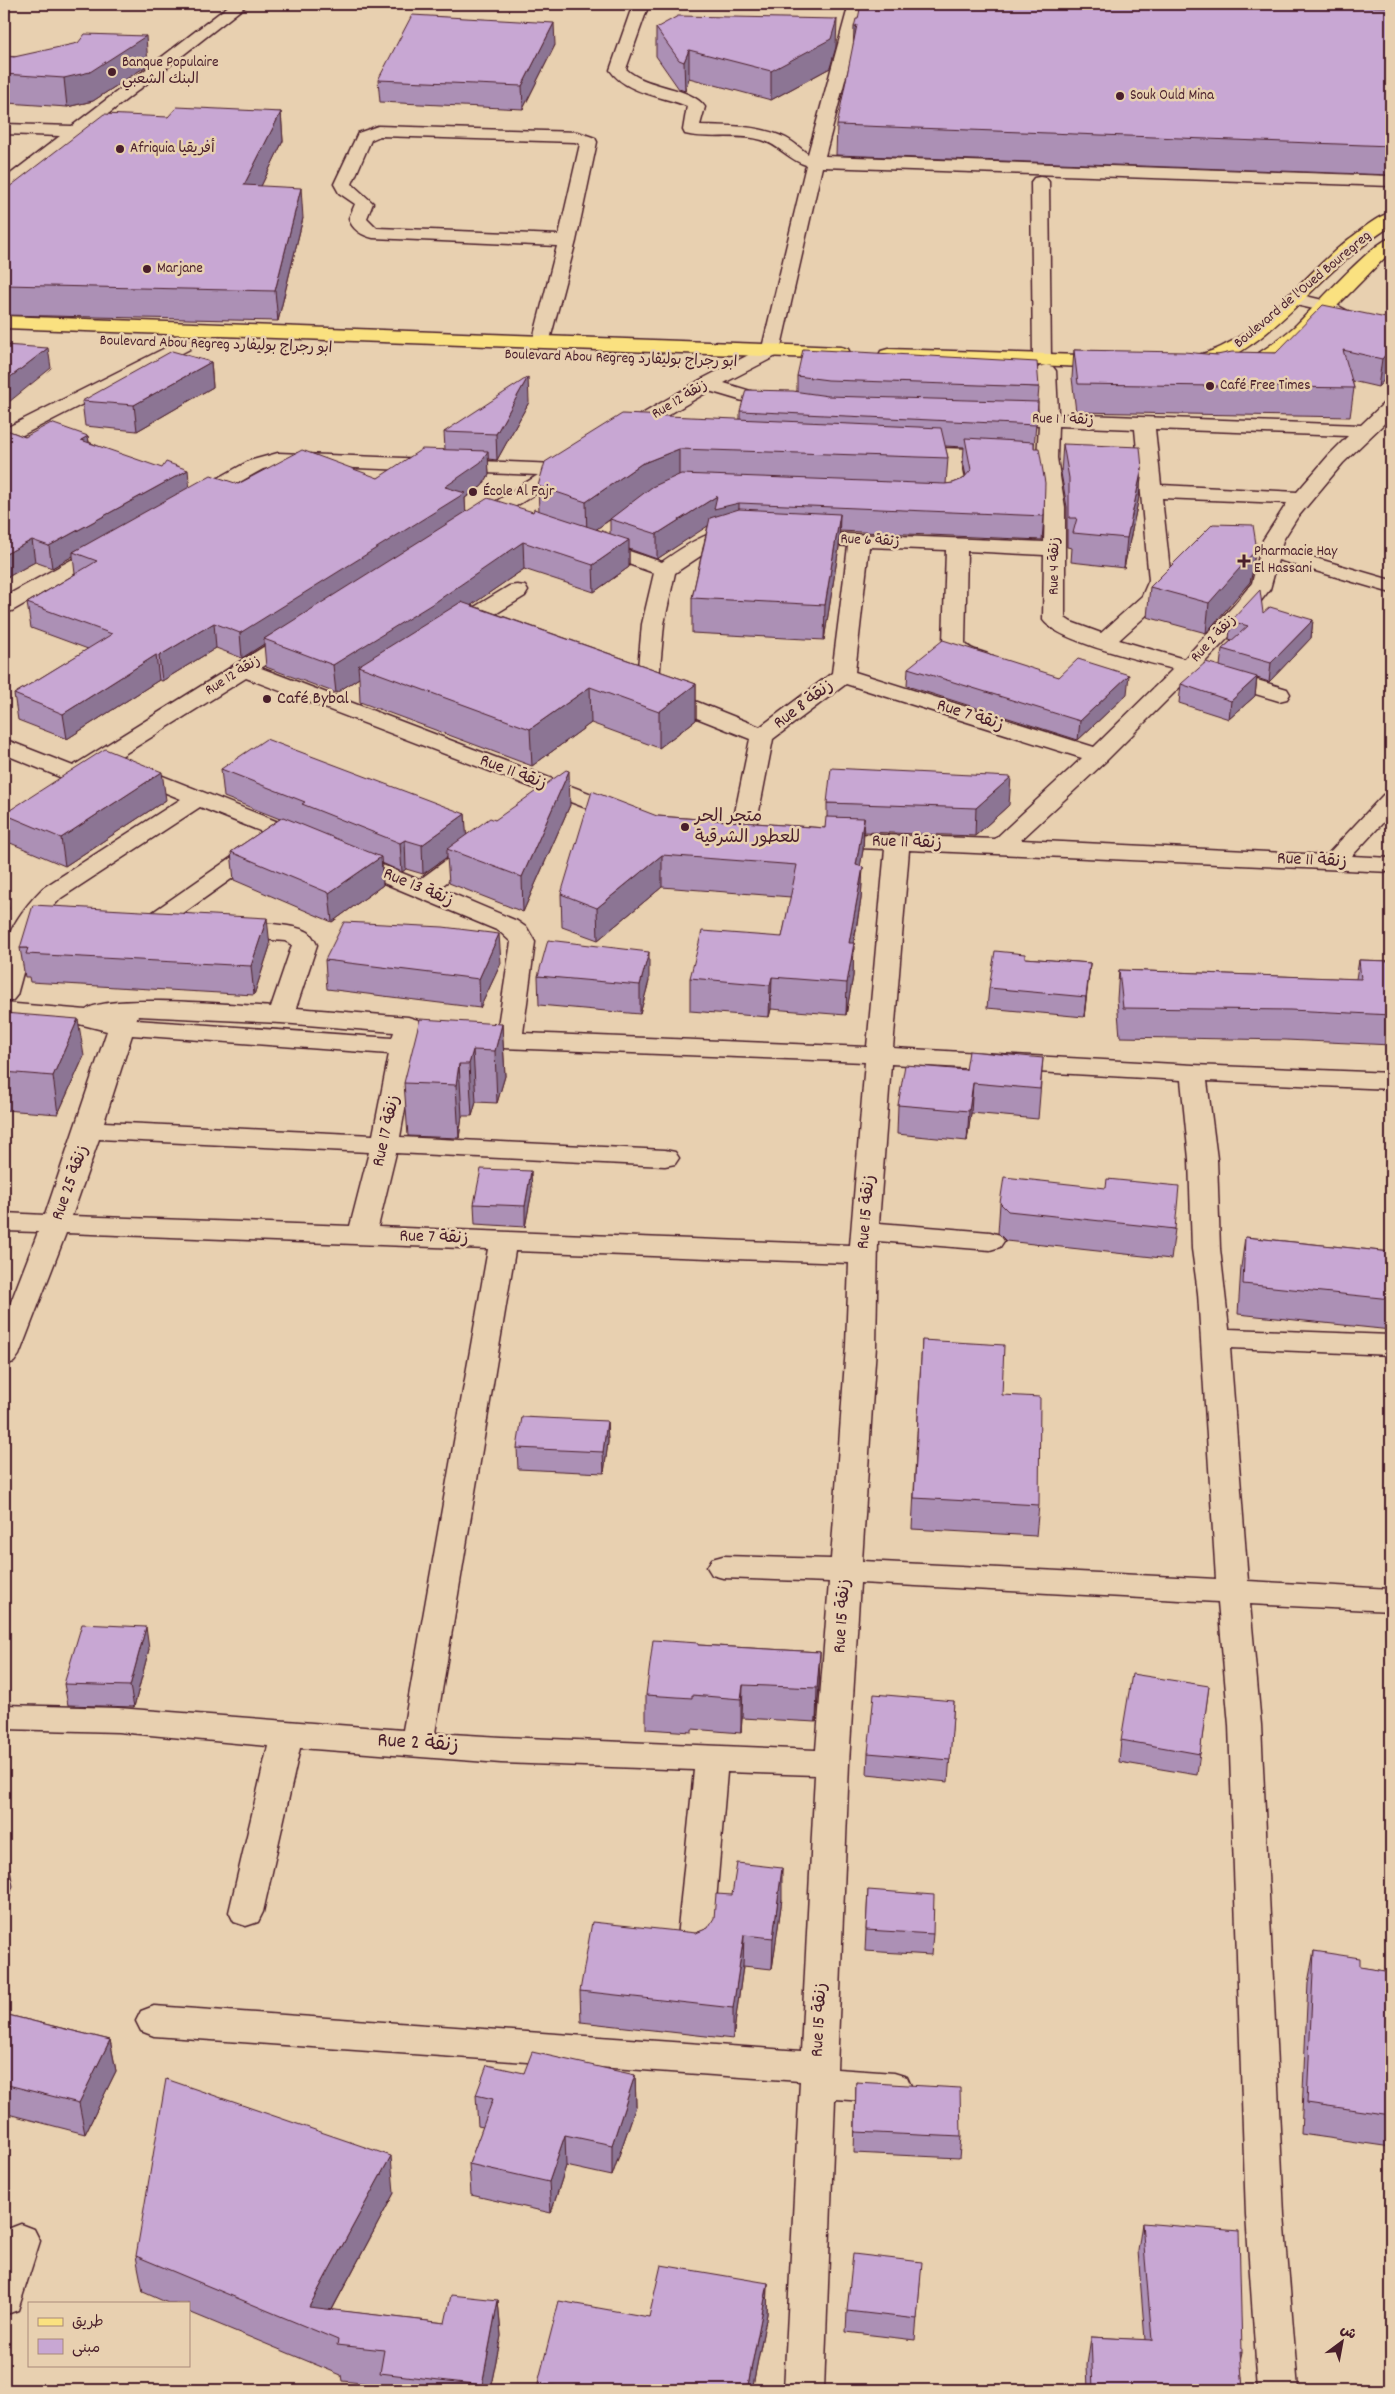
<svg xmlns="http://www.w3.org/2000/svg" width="1395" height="2394" font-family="Dekko,'Playpen Sans Arabic',sans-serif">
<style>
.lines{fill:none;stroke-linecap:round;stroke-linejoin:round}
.minor-casing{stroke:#4a1f2b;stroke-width:3}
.major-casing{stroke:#4a1f2b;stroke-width:3}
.minor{fill:#e8d0b0;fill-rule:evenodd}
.major{fill:#fae180;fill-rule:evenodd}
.wall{fill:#ac90b5;stroke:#4a1f2b;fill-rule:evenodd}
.shaded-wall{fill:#8c7594;stroke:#4a1f2b}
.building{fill:#c8a7d3;stroke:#4a1f2b}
.poi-dot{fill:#4a1f2b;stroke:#e8d0b0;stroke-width:2}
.labels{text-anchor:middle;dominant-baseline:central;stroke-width:5;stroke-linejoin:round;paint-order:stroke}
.far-poi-label{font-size:15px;fill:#4a1f2b;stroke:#e8d0b0;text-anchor:start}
.far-street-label{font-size:15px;fill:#4a1f2b;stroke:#e8d0b0}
.poi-label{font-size:18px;fill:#4a1f2b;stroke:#e8d0b0;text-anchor:start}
.street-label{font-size:18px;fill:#4a1f2b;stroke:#e8d0b0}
.near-street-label{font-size:21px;fill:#4a1f2b;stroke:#e8d0b0}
</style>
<rect width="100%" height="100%" fill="#e8d0b0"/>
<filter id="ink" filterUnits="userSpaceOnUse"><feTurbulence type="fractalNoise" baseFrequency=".02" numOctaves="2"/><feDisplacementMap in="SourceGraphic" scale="10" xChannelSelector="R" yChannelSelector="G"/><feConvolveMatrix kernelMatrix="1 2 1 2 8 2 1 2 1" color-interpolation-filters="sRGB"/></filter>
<g filter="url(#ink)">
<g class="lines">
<g class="minor-casing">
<path id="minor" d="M231,4H248L10,191L4,192V179L60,136L4,134V124L72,126Z
M633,4H649L626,69C647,89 691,86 705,107L700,125C728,126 760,125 786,138C794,142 801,149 808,154L849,4H865L825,156L1391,176V186L822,167L780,351L778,355L724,383L787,402L790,406L787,410L780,412L773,410L709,391L629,438L622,440L615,438L612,434L615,430L700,380L762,348L806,165C789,160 779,145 762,140C737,133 710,140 685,134L683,130L687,106C663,96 626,94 610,70Z
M378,126L578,132L595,138L597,142L576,241L548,347H534L532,343L557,246L373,238C363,236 351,229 349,218L355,204L339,193L334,184L358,133ZM380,136L575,142L580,144L559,235L377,228L367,218L373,203L352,184L371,140Z
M1040,177L1046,178L1049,182L1051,359L1049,363H1035L1033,359L1031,182L1034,178Z
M1293,293L1331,302L1391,334V347L1318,310L1287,303L1284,299L1287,295Z
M183,339L190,341L192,345L190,349L11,441L4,443V429Z
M1046,365L1053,367L1056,371L1058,414L1361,425L1384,403L1391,401V417L1343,463L1297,518L1283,540L1281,548L1391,580V593L1278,560L1270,589L1251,614L1203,664L1287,689L1290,694L1287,699L1279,701L1192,675L1106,761L1021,840L1327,855L1383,795L1391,793V814L1352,856L1391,858V872L909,850L893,1048L1193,1065L1391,1073V1089L1207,1081L1217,1159L1220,1249L1229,1329L1391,1335V1355L1230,1348L1248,1581L1391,1589V1611L1250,1604L1261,1725L1284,2215L1298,2390H1258L1246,2215L1229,1725L1218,1602L860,1583L849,1763L837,2069L894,2073L907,2077L912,2088L907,2099L894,2103L835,2099L824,2390H784L800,2081L154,2036L141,2031L136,2021L141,2011L154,2006L801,2051L815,1775L727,1772L712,1948L706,1958L694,1962L682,1958L676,1948L694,1770L501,1763L300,1748L263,1912L258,1922L246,1926L234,1922L229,1912L268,1746L118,1732L4,1729V1705L118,1708L403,1730L488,1249L66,1233L19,1355L14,1362L4,1365V1320L38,1232L4,1231V1213L45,1215L107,1031L79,1024L4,1019V1003L86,1010C104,993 240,1005 271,1007L292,945L285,941L224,936L221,931L224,926C242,921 292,923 308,932C312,935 315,941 317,945L296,1008L408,1017L451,1030L497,1032L511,942L499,931L338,864L335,859L338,854L347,852L356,854L419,880L471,842L479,840L487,842L491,847L487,852L439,888L517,921L527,928L535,942L523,1033L867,1047L885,849L826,847L818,845L814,840L818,835L826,833L995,839L1082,758L846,684L773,739L754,837L750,842L742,844L734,842L730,837L750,739L654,701L651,696L639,695L636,690L642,624L654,573L586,549L583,545L586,541L593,539L662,562C687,544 717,523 749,531L752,535L749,539L717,545L675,573L664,624L658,690L670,691L760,727L832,673L848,546L796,542L793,538L796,534L803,532L1044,542L1045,507L1037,458L1039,425L993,422L990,418L993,414H1039L1036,371L1039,367ZM1058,426L1135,429L1149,580L1142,596L1101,633L1071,622L1065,618V507L1057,458ZM1155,429L1348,436L1329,455L1297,492L1161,485ZM1162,498L1287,503L1263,540L1252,583L1235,604L1184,659L1119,640L1159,604L1171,580ZM869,547L946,550L943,643L952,656L985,667L993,665L996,660C989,650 972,653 965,643L967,551L1044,555L1043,620C1058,642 1145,661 1173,669L1094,747L855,672ZM138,1016L281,1023L394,1032L392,1038L136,1020ZM132,1035L389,1054L373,1135L104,1122ZM450,1046L865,1062L850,1245L378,1227L396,1153L665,1166L675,1164L679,1158L675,1152L665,1150L400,1137L415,1053ZM891,1064L1181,1080L1189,1159L1192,1249L1198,1293L1216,1579L862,1561L876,1346L878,1241L990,1250L1000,1247L1004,1241L1000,1235L990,1232L879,1223ZM99,1139L369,1152L350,1226L72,1216ZM515,1251L849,1263L846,1346L831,1559L723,1556L712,1559L707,1567L712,1575L723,1578L829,1582L816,1750L501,1737L435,1733Z
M910,447L1002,450L1009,452L1012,456L1009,460L1002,462L961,461L968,493L960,502L934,506L927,504L924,500L927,496L948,492L941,460L903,457L900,453L903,449Z
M278,453L557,464L572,457L579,459L582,463L579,467L482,527L475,529L468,527L465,523L468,519L538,475L279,465L263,469L202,503L195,505L188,503L185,499L188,495L249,461Z
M107,542L114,544L117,548L114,552L12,611L4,612V597L100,544Z
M517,585L525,586L528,591L525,596L461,635L453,637L445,635L442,630L445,625L509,586Z
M297,629L305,631L308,636L305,641L261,668L631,809L635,814L631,819L623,821L615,819L246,678L83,780L75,782L67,780L4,754V739L73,766L289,631Z
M130,763L311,835L315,840L311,845L303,847L295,845L200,807L61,898C33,925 27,960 17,995L13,1000L4,1003C4,986 1,967 4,951C9,927 26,905 43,888L181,799L122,775L118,770L122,765Z
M263,839L271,841L275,846L271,851L158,931L149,933L140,931L137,926L140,921L255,841Z
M21,2224L34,2229L40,2241L18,2310L4,2315V2237L8,2229Z"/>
</g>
<g class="major-casing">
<path id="major" d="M1391,213V226C1371,239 1352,254 1334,270C1301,300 1234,378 1184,366L1181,362L1184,358C1197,355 1209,353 1221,347C1271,323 1306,273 1349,239C1362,230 1376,216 1391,213Z
M1391,238V252C1363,277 1271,384 1235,375L1232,371L1235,367C1257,355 1277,342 1295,326C1314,308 1372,242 1391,238Z
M4,316L841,347L848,349L850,353L848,357L841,359L4,328Z
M888,349L1110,356L1117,358L1120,362L1117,366L1110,368L881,359L879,355L881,351Z"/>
</g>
<use href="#minor" class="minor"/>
<use href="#major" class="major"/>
</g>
<path class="wall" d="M1391,7V175L836,155L837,125Z
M656,28L836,47L830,68L771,100L689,78L685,91L679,89L656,56Z
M555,45L523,109L380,102L378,80Z
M4,56L148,65L93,101L67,107L7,103L4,109Z
M281,112L283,141L261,186L303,218L278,321L4,315V191L168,117Z
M1391,319V372L1378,387L1352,381L1354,388L1350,417L1076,412L1072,378L1074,350L1217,355L1276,353Z
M211,362L213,387L137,431L85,426L82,401Z
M797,376L1039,387L1034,448L1044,516L1042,540L839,531V547L824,640L692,633V598L708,525L657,559L629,549V567L594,592L524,569L471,605L696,684V720L659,748L591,723L532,766L360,702L359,678L336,693L266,667L264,644L242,658L216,648L162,681L159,680L67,739L18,720L14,694L88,649L31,628L27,603L75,574L73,556L52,568L35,562L4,579V429L25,437L88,436L89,442L190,487L378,478L445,449L444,432L529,402L497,460L488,459L489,475L482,486L465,498V512H533L539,511L538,486L740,419V411L797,391ZM945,446L964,447L963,462L966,476L963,479L953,483L946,484L948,458ZM610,520V534L596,529Z
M1063,444L1142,468L1139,497L1124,568L1071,562L1072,548L1067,547V507L1061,473Z
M1256,544L1252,574L1250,582L1206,633L1147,617L1150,587Z
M1313,620L1311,638L1269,682L1257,678L1255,696L1229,719L1179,703L1181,684L1220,666L1222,649L1232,640L1229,639L1231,621Z
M908,668L1059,677L1127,694L1078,740L907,686Z
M221,769L465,814L466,835L495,820L570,805L523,912L449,883L447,857L423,874L406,869L402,872L382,863L383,885L332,922L234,880L231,852L280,819L224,797Z
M166,800L65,866L8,842L4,814Z
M827,803L1009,805L975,836L864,832L863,850L860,866L863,867L861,899L854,943L853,976L846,1015L771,1009L769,1017L690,1011V978L782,937L791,897L662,887L598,940L562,927L561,894L657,816L825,828L827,817Z
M270,946L254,995L30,982L29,977H25L20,948Z
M1025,958L1090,963L1084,1017L987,1008L989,988Z
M325,960L501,963L480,1008L327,989Z
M1359,960L1391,961V1045L1286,1040L1120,1037L1117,999L1119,970L1356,979Z
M538,976L649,981L640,1014L539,1005Z
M4,1013L84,1056L58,1114L4,1110Z
M502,1024L505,1076L497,1103L476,1102L472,1116H462L459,1138L408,1136L404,1083Z
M1043,1058L1038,1119L971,1113L967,1141L897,1134L898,1105Z
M532,1191L525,1227L475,1224L474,1204Z
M1000,1203L1175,1229L1171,1259L1006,1241L998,1233Z
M1245,1237L1391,1252V1330L1238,1314L1241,1267Z
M922,1340L1002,1395L1039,1505L1036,1536L912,1529Z
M607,1421L608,1442L604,1473L518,1469L517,1448Z
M698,1645L820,1652L819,1685L816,1722L742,1718L741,1733L692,1729V1732L646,1729V1695Z
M149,1649L134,1707L68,1705L64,1684Z
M1209,1686L1197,1775L1119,1762L1121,1740Z
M954,1701L948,1782L867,1774L868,1753Z
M868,1890L933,1934L931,1955L865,1951Z
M782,1899L772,1969L743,1966L733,2039L581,2022L580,1991L696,1933Z
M1314,1951L1360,1967L1391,1972V2147L1301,2134L1308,1983Z
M4,2014L110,2040L116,2071L85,2134L4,2113Z
M524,2073L635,2075L636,2106L612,2176L566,2166L551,2213L471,2195L469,2164L483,2127L478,2126L476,2095Z
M856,2082L961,2137L959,2158L854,2153Z
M394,2193L332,2310L445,2323L498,2300L501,2336L490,2390H381V2385L342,2381L341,2375L189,2312V2303H168L143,2292L136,2256Z
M1142,2223L1242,2352L1240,2361L1243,2390H1088L1087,2365L1091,2337L1145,2340L1138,2251Z
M768,2283L767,2314L752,2390H538V2383L649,2317Z
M920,2283L915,2340L846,2332L847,2311Z"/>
<path class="shaded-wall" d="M837,19L836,47L830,68L771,100V71Z
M554,23L555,45L523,109L522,86Z
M857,25L853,55L854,27Z
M146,36L148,65L93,101L67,107L64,78Z
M689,50V78L685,91L684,62Z
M4,77L7,103L4,109Z
M281,112L283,141L247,215L244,185Z
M301,188L303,218L278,321L275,291Z
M48,348L51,368L4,406V382Z
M1391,348V372L1378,387L1382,359Z
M211,362L213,387L137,431L134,405Z
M528,377L529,402L497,460L496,434Z
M88,436L91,457L81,440Z
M679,449V482L641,497L587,536L586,502L641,464Z
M488,451L489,475L482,486L465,498L466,517L264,639V644L242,658L240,633L445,487Z
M1142,468L1139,497L1124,568L1127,538Z
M188,470L190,491L73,552V556L52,568L49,546Z
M717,496L739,503V527L714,522L657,559V534Z
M840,514L839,547L824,640L825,605Z
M32,540L35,562L4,579V555Z
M629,540V567L594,592L593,565Z
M523,542L524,569L438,628L358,666L359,678L336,693L333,665Z
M1256,544L1252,574L1250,582L1206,633L1209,603Z
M1313,620L1311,638L1269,682L1271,663Z
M214,623L216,648L162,681L159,656Z
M156,655L159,680L67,739L63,714Z
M1129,675L1127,694L1078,740L1080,721Z
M1257,677L1255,696L1229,719L1231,701Z
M696,684V720L659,748V712Z
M590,687L591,723L532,766L530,729Z
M569,771L570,805L523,912L522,877Z
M162,772L166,800L65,866L61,838Z
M1011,777L1009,805L975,836L976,808Z
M465,814L467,843L447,849V857L423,874L422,845Z
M864,818L863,850L855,897L856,865Z
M405,840L406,869L402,872L400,843Z
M662,855V887L598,940L597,908Z
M381,857L383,885L332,922L329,893Z
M863,867L861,899L848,975L849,943Z
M4,880L9,909L6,914L8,932L4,947Z
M267,918L270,946L254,995L251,966Z
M499,934L501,963L480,1008L479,979Z
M854,943L853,976L846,1015L847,983Z
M649,952V981L640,1014V985Z
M1090,963L1088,983L1084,1017L1086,997Z
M772,977L771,1009L769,1017L770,985Z
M78,1019L84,1056L58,1114L53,1076Z
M502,1024L505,1076L497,1103L495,1051Z
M473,1050L476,1102L472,1116L469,1064Z
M459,1064L462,1116L459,1138L456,1085Z
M973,1083L971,1113L967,1141L969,1111Z
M531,1171L532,1191L525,1227V1206Z
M607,1421L608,1442L604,1473L603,1452Z
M146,1627L149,1649L134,1707L130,1686Z
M820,1652L819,1685L816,1722L817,1688Z
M743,1685L742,1718L741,1733V1699Z
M9,1864L13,1886L4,1915V1880Z
M782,1868V1899L772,1969L773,1938Z
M744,1935L743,1966L733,2039V2008Z
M110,2040L116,2071L85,2134L79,2103Z
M635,2075L636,2106L612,2176V2145Z
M565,2135L566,2166L551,2213L549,2182Z
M391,2156L394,2193L320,2332L309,2307Z
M768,2283L767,2314L752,2390H747Z
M498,2300L501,2336L490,2390H482V2385Z"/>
<path class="building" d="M861,4H1232L1391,7V146L837,125L857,25L854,27L856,19H858Z
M412,15L554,23L522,86L378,80Z
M678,16L837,19L831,39L771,71L689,50L684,62L679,60L656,28Z
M85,34L146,36L90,72L64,78L4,74V56L14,57L78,43Z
M177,107L281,112L244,185L301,188L275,291L4,285V191L104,114L168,117Z
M1323,305L1391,319V348L1382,359L1343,350L1354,388L1078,384L1074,350L1184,352L1217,355L1232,352L1276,353Z
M4,345L48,348L4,382Z
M803,349L1037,362L1039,387L828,380L797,376Z
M172,351L211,362L134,405L82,401Z
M528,377L496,434L444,432Z
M746,390L793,391L828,396L1038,402L1036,425L740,411Z
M622,414L941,428L948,458L679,449L641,464L586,502L538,486L545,462Z
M51,423L88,436L81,440L162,468L166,462L188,470L49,546L32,540L4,555V429L25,437Z
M965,438L1034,442V448H1039L1045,483L1044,516L739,503L714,509L717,496L657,534L610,519L652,487L681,474L945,484L953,483L963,479L971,470Z
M1063,444L1140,447L1142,468L1127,538L1073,533L1077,518H1069V478Z
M422,449L488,451L481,462L445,487L465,493L240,633L214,623L159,656L156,655L63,714L14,694L112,634L27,603L97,561L73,552L211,475L238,484L302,450L378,478Z
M488,498L533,512L534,509L629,540L593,565L523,542L437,601L333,665L264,639Z
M739,509L840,514L825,605L692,598L710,518Z
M1213,524L1253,525L1256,544L1254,552L1209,603L1150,587Z
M1260,590L1263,613L1270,607L1313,620L1271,663L1222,649L1248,626L1231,621Z
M461,602L696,684L659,712L590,687L530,729L358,666Z
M943,640L1059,677L1078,659L1129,675L1080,721L908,668Z
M1206,662L1257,677L1231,701L1181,684Z
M266,739L465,814L422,845L405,840L400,843L302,804L305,802L221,769Z
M105,749L162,772L61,838L4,814Z
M831,768L1011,777L976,808L827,803Z
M566,770L569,771L522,877L447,849L490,818L495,820Z
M592,791L657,816L825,828L826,817L864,818L856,865L863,867L849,943H854L847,983L772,977L770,985L690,978L702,931L782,937L797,865L662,855L597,908L561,894Z
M283,817L381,857L329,893L231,852Z
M33,905L267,918L251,966L26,954L28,948H20Z
M344,922L443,927L499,934L479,979L325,960Z
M548,940L649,952L640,985L538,976Z
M995,951L1025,954V958L1090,963L1086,997L989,988Z
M1359,960L1391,961V1015L1290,1010L1123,1008L1119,970L1361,979Z
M4,1013L78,1019L53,1076L4,1072Z
M420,1019L502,1024L495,1051L473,1050L469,1064H459L456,1085L404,1083Z
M969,1051L1043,1058L1040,1089L973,1083L969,1111L898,1105L905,1065L966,1070Z
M481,1169L531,1171L525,1206L474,1204Z
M1004,1177L1106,1188L1107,1179L1179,1186L1175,1229L1008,1211L1000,1203Z
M1245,1237L1391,1252V1299L1243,1284Z
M922,1340L1004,1345L1002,1395L1040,1397L1039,1505L914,1498Z
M522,1417L607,1421L603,1452L517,1448Z
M82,1624L146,1627L130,1686L64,1684Z
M653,1640L698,1643V1645L820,1652L817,1688L743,1685L741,1699L692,1695V1698L646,1695Z
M1132,1674L1209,1686L1200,1754L1121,1740Z
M874,1694L954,1701L950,1760L868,1753Z
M737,1863L782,1868L773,1938L744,1935L733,2008L580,1991L592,1922L696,1933L708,1928L714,1918L716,1894L732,1895Z
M4,1864H9L4,1880Z
M868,1890L934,1895L933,1934L866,1930Z
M1314,1951L1360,1958V1967L1391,1972V2115L1307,2103Z
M4,2014L110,2040L79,2103L4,2084Z
M532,2052L635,2075L612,2145L565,2135L549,2182L469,2164L493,2099L476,2095L487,2065L524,2073Z
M166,2079L391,2156L309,2307L445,2323L451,2295L498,2300L482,2385L380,2373L384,2350L337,2345L338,2340L136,2256Z
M856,2082L960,2088L961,2137L855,2132Z
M1142,2223L1239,2231L1242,2352L1240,2351L1243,2390H1093L1091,2337L1152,2340Z
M853,2254L922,2262L917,2319L847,2311Z
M661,2265L768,2283L747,2390H579L538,2383L559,2301L649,2317Z"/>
</g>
<g class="poi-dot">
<circle cx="112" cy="72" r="5"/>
<circle cx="1120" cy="96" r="5"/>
<circle cx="120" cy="149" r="5"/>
<circle cx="147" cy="269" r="5"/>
<circle cx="1210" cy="386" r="5"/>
<circle cx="473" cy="492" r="5"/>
<path d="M1241.5 553.5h5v5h5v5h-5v5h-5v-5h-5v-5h5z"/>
<circle cx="267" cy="699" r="5"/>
<circle cx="685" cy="827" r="5"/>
</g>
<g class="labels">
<g class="far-poi-label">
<text x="122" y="63">Banque Populaire<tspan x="122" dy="17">البنك الشعبي</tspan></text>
<text x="1130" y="96">Souk Ould Mina</text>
<text x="130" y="149">Afriquia أفريقيا</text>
<text x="157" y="269">Marjane</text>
<text x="1220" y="386">Café Free Times</text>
<text x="483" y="492">École Al Fajr</text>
<text x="1254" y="552">Pharmacie Hay<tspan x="1254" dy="17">El Hassani</tspan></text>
</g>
<g class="far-street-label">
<text transform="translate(1303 290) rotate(-40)">Boulevard de l'Oued Bouregreg</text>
<text transform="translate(216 345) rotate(2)">Boulevard Abou Regreg ابو رجراج بوليفارد</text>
<text transform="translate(621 359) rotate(2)">Boulevard Abou Regreg ابو رجراج بوليفارد</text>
<text transform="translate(680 400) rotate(-31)">Rue 12 زنقة</text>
<text transform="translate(1063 420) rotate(2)">Rue 1 زنقة 1</text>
<text transform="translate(870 541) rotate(3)">Rue 6 زنقة</text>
<text transform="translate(1055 566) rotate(-89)">Rue 4 زنقة</text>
<text transform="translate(1214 639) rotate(-47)">Rue 2 زنقة</text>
<text transform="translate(233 676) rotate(-32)">Rue 12 زنقة</text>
</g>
<g class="poi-label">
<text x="277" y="699">Café Bybal</text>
<text x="695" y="817">متجر الحر<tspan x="695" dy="21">للعطور الشرقية</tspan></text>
</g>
<g class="street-label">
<text transform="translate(804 705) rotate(-37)">Rue 8 زنقة</text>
<text transform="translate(970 716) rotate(18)">Rue 7 زنقة</text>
<text transform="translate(513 773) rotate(21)">Rue 11 زنقة</text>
<text transform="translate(907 843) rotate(2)">Rue 11 زنقة</text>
<text transform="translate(1312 861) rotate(3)">Rue 11 زنقة</text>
<text transform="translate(418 888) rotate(23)">Rue 13 زنقة</text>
<text transform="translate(387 1131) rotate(-77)">Rue 17 زنقة</text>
<text transform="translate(71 1183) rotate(-70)">Rue 25 زنقة</text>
<text transform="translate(867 1212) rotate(-85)">Rue 15 زنقة</text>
<text transform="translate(434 1238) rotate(2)">Rue 7 زنقة</text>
<text transform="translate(843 1616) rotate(-86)">Rue 15 زنقة</text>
<text transform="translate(820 2020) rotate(-87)">Rue 15 زنقة</text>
</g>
<g class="near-street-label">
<text transform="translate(418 1744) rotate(4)">Rue 2 زنقة</text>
</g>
</g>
<rect width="1395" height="2394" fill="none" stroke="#e8d0b0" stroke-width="20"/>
<rect x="10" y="10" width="1375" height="2374" fill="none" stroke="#4a1f2b" stroke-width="2" filter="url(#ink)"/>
<rect x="28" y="2302" width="162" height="65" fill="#e8d0b0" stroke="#a9897b"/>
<rect x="38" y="2318" width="25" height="8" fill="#fae180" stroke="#a9897b"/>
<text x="72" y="2326" font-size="15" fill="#4a1f2b">طريق</text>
<rect x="38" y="2339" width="25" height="15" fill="#c8a7d3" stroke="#a9897b"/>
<text x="72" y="2352" font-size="15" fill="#4a1f2b">مبنى</text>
<g transform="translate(1342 2342) rotate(32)" stroke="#e8d0b0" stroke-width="4" paint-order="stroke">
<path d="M0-4L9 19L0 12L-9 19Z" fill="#4a1f2b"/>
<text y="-8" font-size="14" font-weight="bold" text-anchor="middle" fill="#4a1f2b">ش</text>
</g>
</svg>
